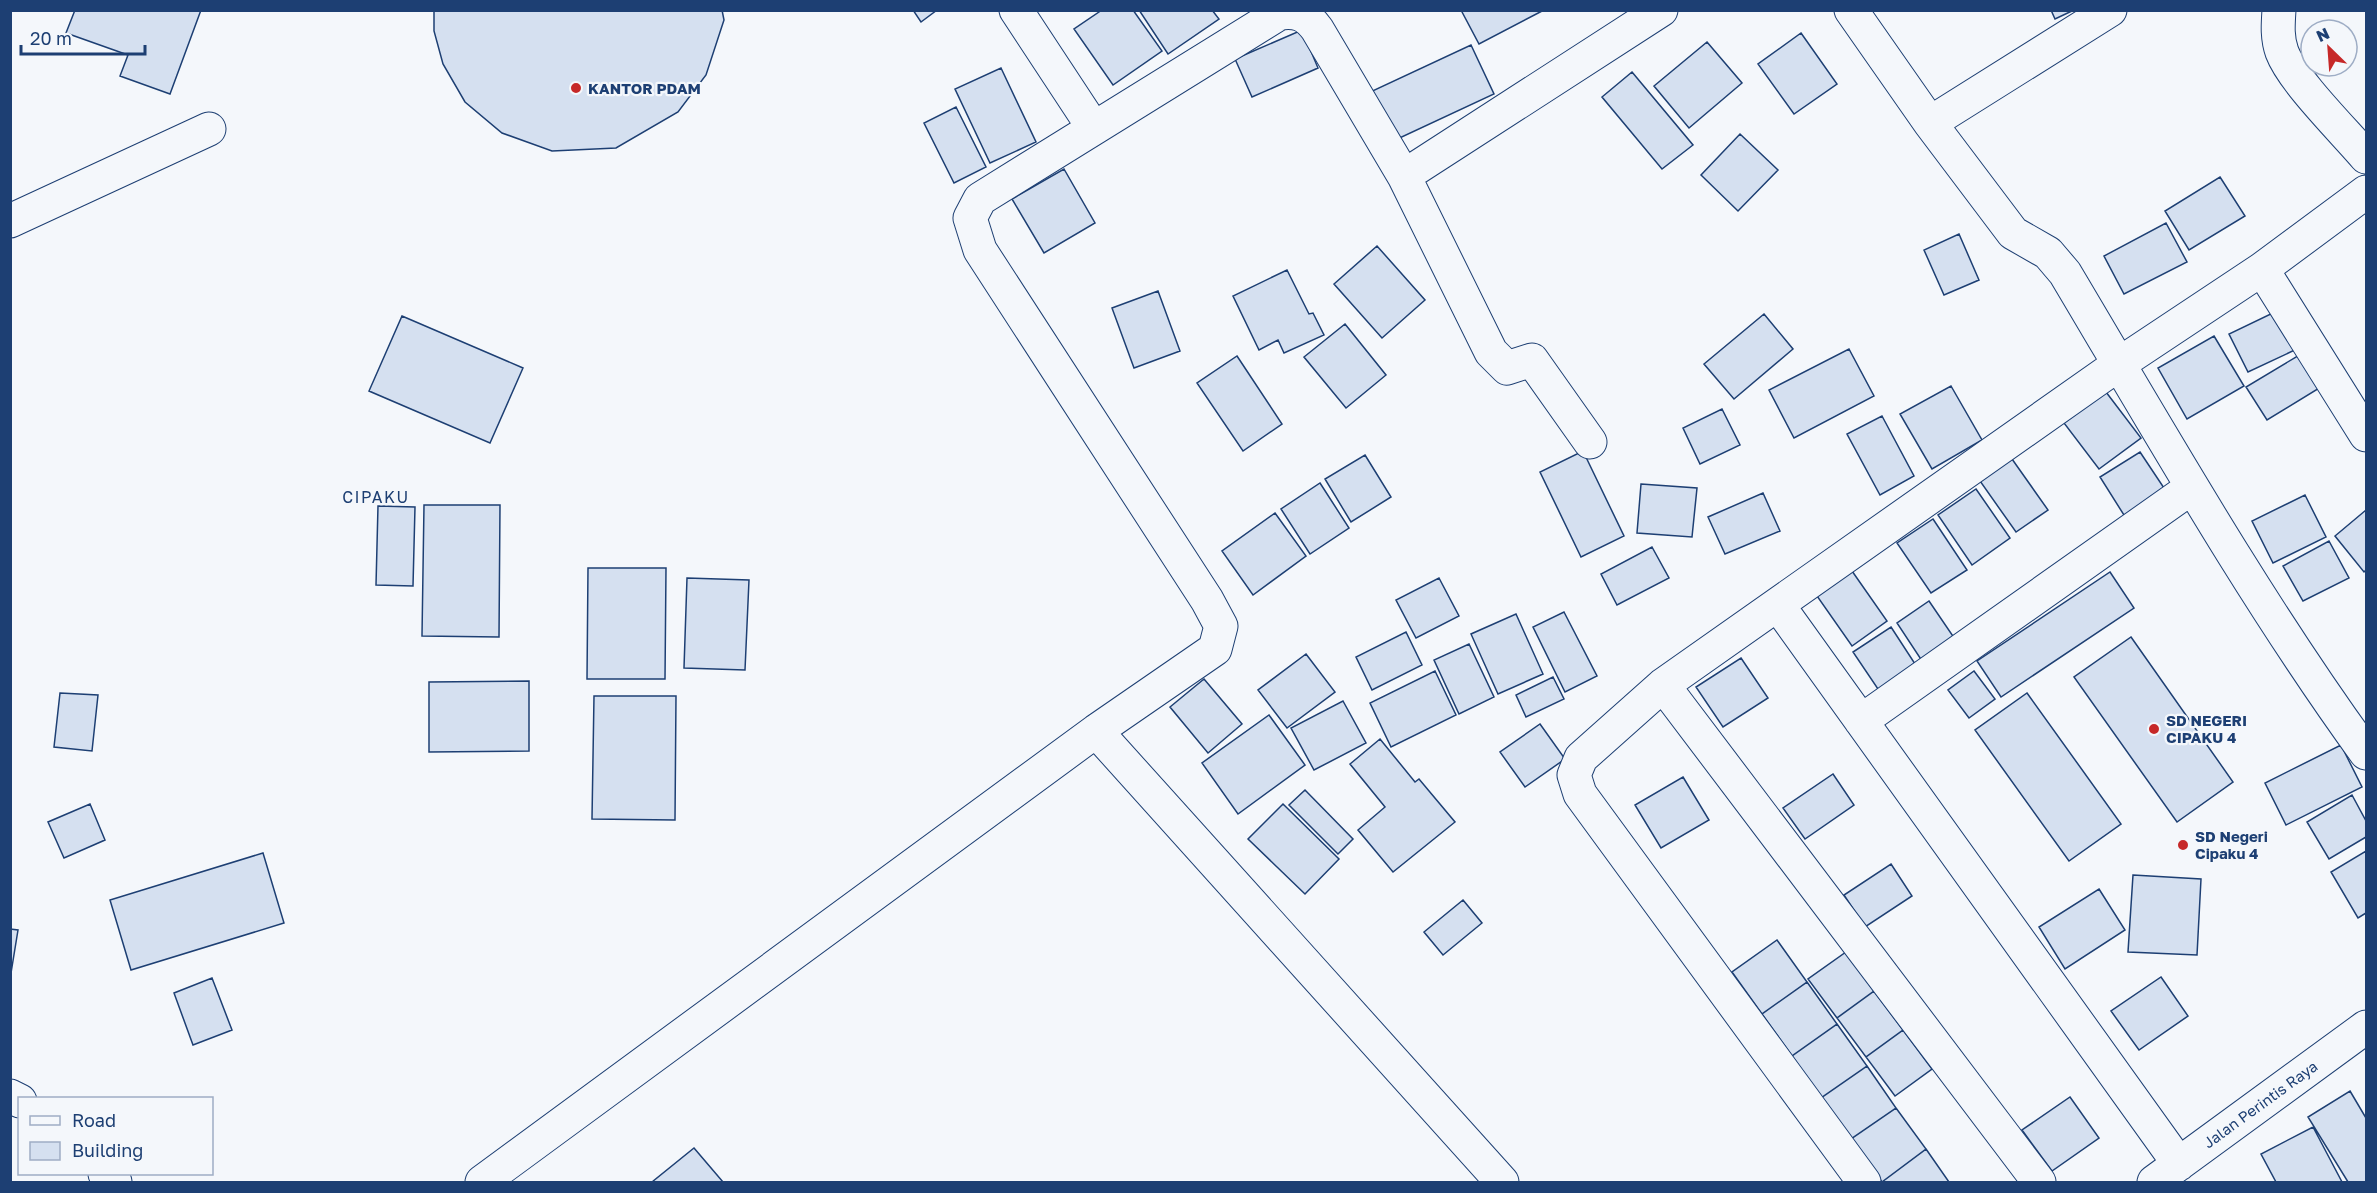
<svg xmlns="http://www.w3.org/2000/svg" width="2377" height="1193" font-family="'Golos Text',sans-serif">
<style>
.building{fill:#d5e0f0;stroke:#1d3f73;stroke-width:1.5}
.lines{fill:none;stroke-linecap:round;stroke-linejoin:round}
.minor-casing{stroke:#1d3f73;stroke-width:35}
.minor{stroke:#f4f7fb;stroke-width:33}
.poi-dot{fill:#c62828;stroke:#f4f7fb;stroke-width:2}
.labels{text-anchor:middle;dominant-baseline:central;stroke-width:4.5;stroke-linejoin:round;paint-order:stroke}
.poi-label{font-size:15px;font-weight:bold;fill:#1d3f73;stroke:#f4f7fb;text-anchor:start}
.street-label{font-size:15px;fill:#1d3f73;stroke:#f4f7fb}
.neighbourhood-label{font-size:16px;letter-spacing:1.5px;fill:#1d3f73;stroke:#f4f7fb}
</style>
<rect width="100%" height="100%" fill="#f4f7fb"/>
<path class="building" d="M75,10H201L170,94L120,76L128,55L66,33Z
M434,10H722L724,20L706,75L678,112L616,148L552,151L502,133L465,102L443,64L434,31Z
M913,10H937L921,22Z
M1102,10H1133L1162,51L1113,85L1074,29Z
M1139,10H1212L1219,19L1168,54Z
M1461,10H1544L1479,44Z
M2051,10H2074L2055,19Z
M1302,30L1318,68L1252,97L1235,59Z
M1801,33L1837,84L1794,114L1758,64Z
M1707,42L1742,83L1689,128L1654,86Z
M1471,45L1494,94L1391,142L1368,93Z
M1001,68L1036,142L990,163L955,89Z
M1632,72L1693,145L1662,169L1602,97Z
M956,107L986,167L954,183L924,123Z
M1740,134L1778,170L1738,211L1701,175Z
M1064,169L1095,223L1044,253L1012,199Z
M2220,177L2245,216L2189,250L2165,211Z
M2166,223L2187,262L2124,294L2104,256Z
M1959,234L1979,280L1944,295L1924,250Z
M1377,246L1425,300L1382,338L1334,284Z
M1287,270L1309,314L1313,313L1324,335L1284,353L1278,340L1259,350L1233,296Z
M1158,291L1180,351L1134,368L1112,308Z
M2279,310L2297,349L2248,372L2229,334Z
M1764,314L1793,349L1734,399L1704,364Z
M402,316L523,368L490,443L369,391Z
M1345,324L1386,375L1346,408L1304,357Z
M2214,336L2244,386L2187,419L2158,368Z
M1849,349L1874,396L1794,438L1769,390Z
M2301,354L2321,387L2267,420L2246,387Z
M1237,356L1282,424L1243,451L1197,383Z
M1951,386L1982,440L1932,469L1900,414Z
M2106,392L2141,438L2099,469L2064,423Z
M1722,409L1740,445L1700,464L1683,428Z
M1882,416L1914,476L1880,495L1847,434Z
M1583,451L1624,536L1581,557L1540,472Z
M2140,452L2170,497L2129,523L2100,477Z
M1365,455L1391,497L1351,522L1325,479Z
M2012,459L2048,510L2016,532L1980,481Z
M1320,483L1349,528L1310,554L1281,509Z
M1641,484L1697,488L1692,537L1637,533Z
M1976,489L2010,538L1972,565L1938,515Z
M1763,493L1780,531L1725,554L1708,517Z
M2305,495L2326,537L2273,563L2252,521Z
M424,505H500L499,637L422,636Z
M378,506L415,507L413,586L376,585Z
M2366,510V570L2364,572L2335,536Z
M1275,513L1306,556L1253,595L1222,551Z
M1933,519L1967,570L1931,593L1897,543Z
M2329,541L2349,578L2303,601L2283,566Z
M1652,547L1669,578L1617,605L1601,574Z
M588,568H666L665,679H587Z
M1852,571L1887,621L1852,646L1817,596Z
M2110,572L2134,608L2001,697L1977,661Z
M687,578L749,580L745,670L684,668Z
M1439,578L1459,616L1416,638L1396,600Z
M1929,601L1959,645L1926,667L1897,623Z
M1564,612L1597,676L1565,692L1533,627Z
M1516,614L1543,674L1498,694L1471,634Z
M1891,627L1919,670L1882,695L1853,652Z
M1406,632L1422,665L1372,690L1356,657Z
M2131,637L2233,782L2177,822L2074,677Z
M1469,644L1494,697L1459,714L1434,660Z
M1306,654L1335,692L1287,728L1258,690Z
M1741,658L1768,698L1723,727L1696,687Z
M1435,671L1456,715L1391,747L1370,703Z
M1974,671L1995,699L1969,718L1948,690Z
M1553,677L1564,699L1526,717L1516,695Z
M1204,679L1242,724L1208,753L1170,707Z
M529,681V751L429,752V682Z
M60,693L98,695L92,751L54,747Z
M2027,693L2121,824L2069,861L1975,730Z
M594,696H676L675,820L592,819Z
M1343,701L1366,743L1314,770L1291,728Z
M1269,715L1305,765L1238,814L1202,763Z
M1540,724L1565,759L1525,787L1500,752Z
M1380,739L1415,782L1419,779L1455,822L1393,872L1358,830L1385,807L1350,764Z
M2341,745L2362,787L2286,825L2265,783Z
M1833,774L1854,805L1805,839L1783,808Z
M1683,777L1709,820L1661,848L1635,805Z
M1305,790L1353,839L1338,854L1289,805Z
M2352,795L2366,821V837L2329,859L2307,822Z
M90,804L105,840L64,858L48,822Z
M1283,804L1339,859L1305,894L1248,839Z
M2366,851V913L2358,918L2331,872Z
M263,853L284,923L131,970L110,900Z
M1891,864L1912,896L1865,927L1844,895Z
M2133,875L2201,879L2197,955L2128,952Z
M2099,889L2125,930L2065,969L2039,927Z
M1463,900L1482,923L1443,955L1424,932Z
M10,929L18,930L11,973H10Z
M1777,940L1807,982L1762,1014L1732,972Z
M1846,952L1874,991L1837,1018L1808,979Z
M2161,977L2188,1016L2139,1050L2111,1011Z
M212,978L232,1030L193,1045L174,993Z
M1807,982L1837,1024L1792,1056L1762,1014Z
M1874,991L1903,1030L1866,1057L1837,1018Z
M1837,1024L1867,1066L1821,1098L1792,1056Z
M1903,1030L1932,1069L1895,1096L1866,1057Z
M1867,1066L1896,1108L1851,1139L1821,1098Z
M2350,1091L2366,1118V1182H2348L2308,1117Z
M2070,1097L2099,1138L2052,1171L2022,1130Z
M1896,1108L1926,1149L1882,1182L1851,1139Z
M2313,1127L2342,1182H2276L2261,1154Z
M694,1148L723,1182H652Z
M1926,1149L1949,1182H1882Z"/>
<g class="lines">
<g class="minor-casing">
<path id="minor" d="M1016,10L1093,127
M1851,10L1930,123L2013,233L2048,253L2065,273C2162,436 2255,600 2366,753
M2279,10C2278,25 2277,38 2282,52C2293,81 2344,131 2366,157
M1930,123L2110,10
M1404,176L1661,10
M10,221L209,129
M2262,269L2366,435
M1778,605L2179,1164
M1663,685L2039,1182
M1861,721L2191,488
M1096,731L1502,1182
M10,1096L20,1101
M105,1174L115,1182
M482,1182L1096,731L1215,649L1221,626L1207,600L980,250L970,218L980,199L1280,13C1297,11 1306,14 1317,29L1404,176L1491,352L1507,368L1532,360L1590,442
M1864,1182L1580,794L1574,775L1581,758L1663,685L2119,364L2262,269L2366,192
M2154,1182L2366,1027"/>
</g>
<use href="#minor" class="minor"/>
</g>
<g class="poi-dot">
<circle cx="576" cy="88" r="6"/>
<circle cx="2154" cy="729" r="6"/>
<circle cx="2183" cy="845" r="6"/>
</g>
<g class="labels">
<g class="poi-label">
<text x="588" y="88">KANTOR PDAM</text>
<text x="2166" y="720">SD NEGERI<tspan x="2166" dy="17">CIPAKU 4</tspan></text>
<text x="2195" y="836">SD Negeri<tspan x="2195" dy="17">Cipaku 4</tspan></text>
</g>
<g class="street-label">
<text transform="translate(2260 1104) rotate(-36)">Jalan Perintis Raya</text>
</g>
<g class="neighbourhood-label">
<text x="376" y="497">CIPAKU</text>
</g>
</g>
<rect width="2377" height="1193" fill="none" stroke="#1d3f73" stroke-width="24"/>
<rect x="18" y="1097" width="195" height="78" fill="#f4f7fb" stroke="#9eadc5" stroke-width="1.5"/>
<rect x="30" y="1116" width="30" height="9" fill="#f4f7fb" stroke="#9eadc5" stroke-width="1.5"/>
<text x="72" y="1127" font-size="18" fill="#1d3f73">Road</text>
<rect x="30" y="1142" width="30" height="18" fill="#d5e0f0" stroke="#9eadc5" stroke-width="1.5"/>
<text x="72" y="1157" font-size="18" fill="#1d3f73">Building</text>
<g transform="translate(2329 48) rotate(335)"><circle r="28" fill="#f4f7fb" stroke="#9eadc5" stroke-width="1.5"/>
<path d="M0-4.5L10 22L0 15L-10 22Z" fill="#c62828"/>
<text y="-9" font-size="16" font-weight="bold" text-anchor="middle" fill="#1d3f73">N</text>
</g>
<path d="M21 45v9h124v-9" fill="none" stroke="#1d3f73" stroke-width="3"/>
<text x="30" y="45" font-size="18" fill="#1d3f73" stroke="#f4f7fb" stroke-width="4.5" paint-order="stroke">20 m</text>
</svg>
